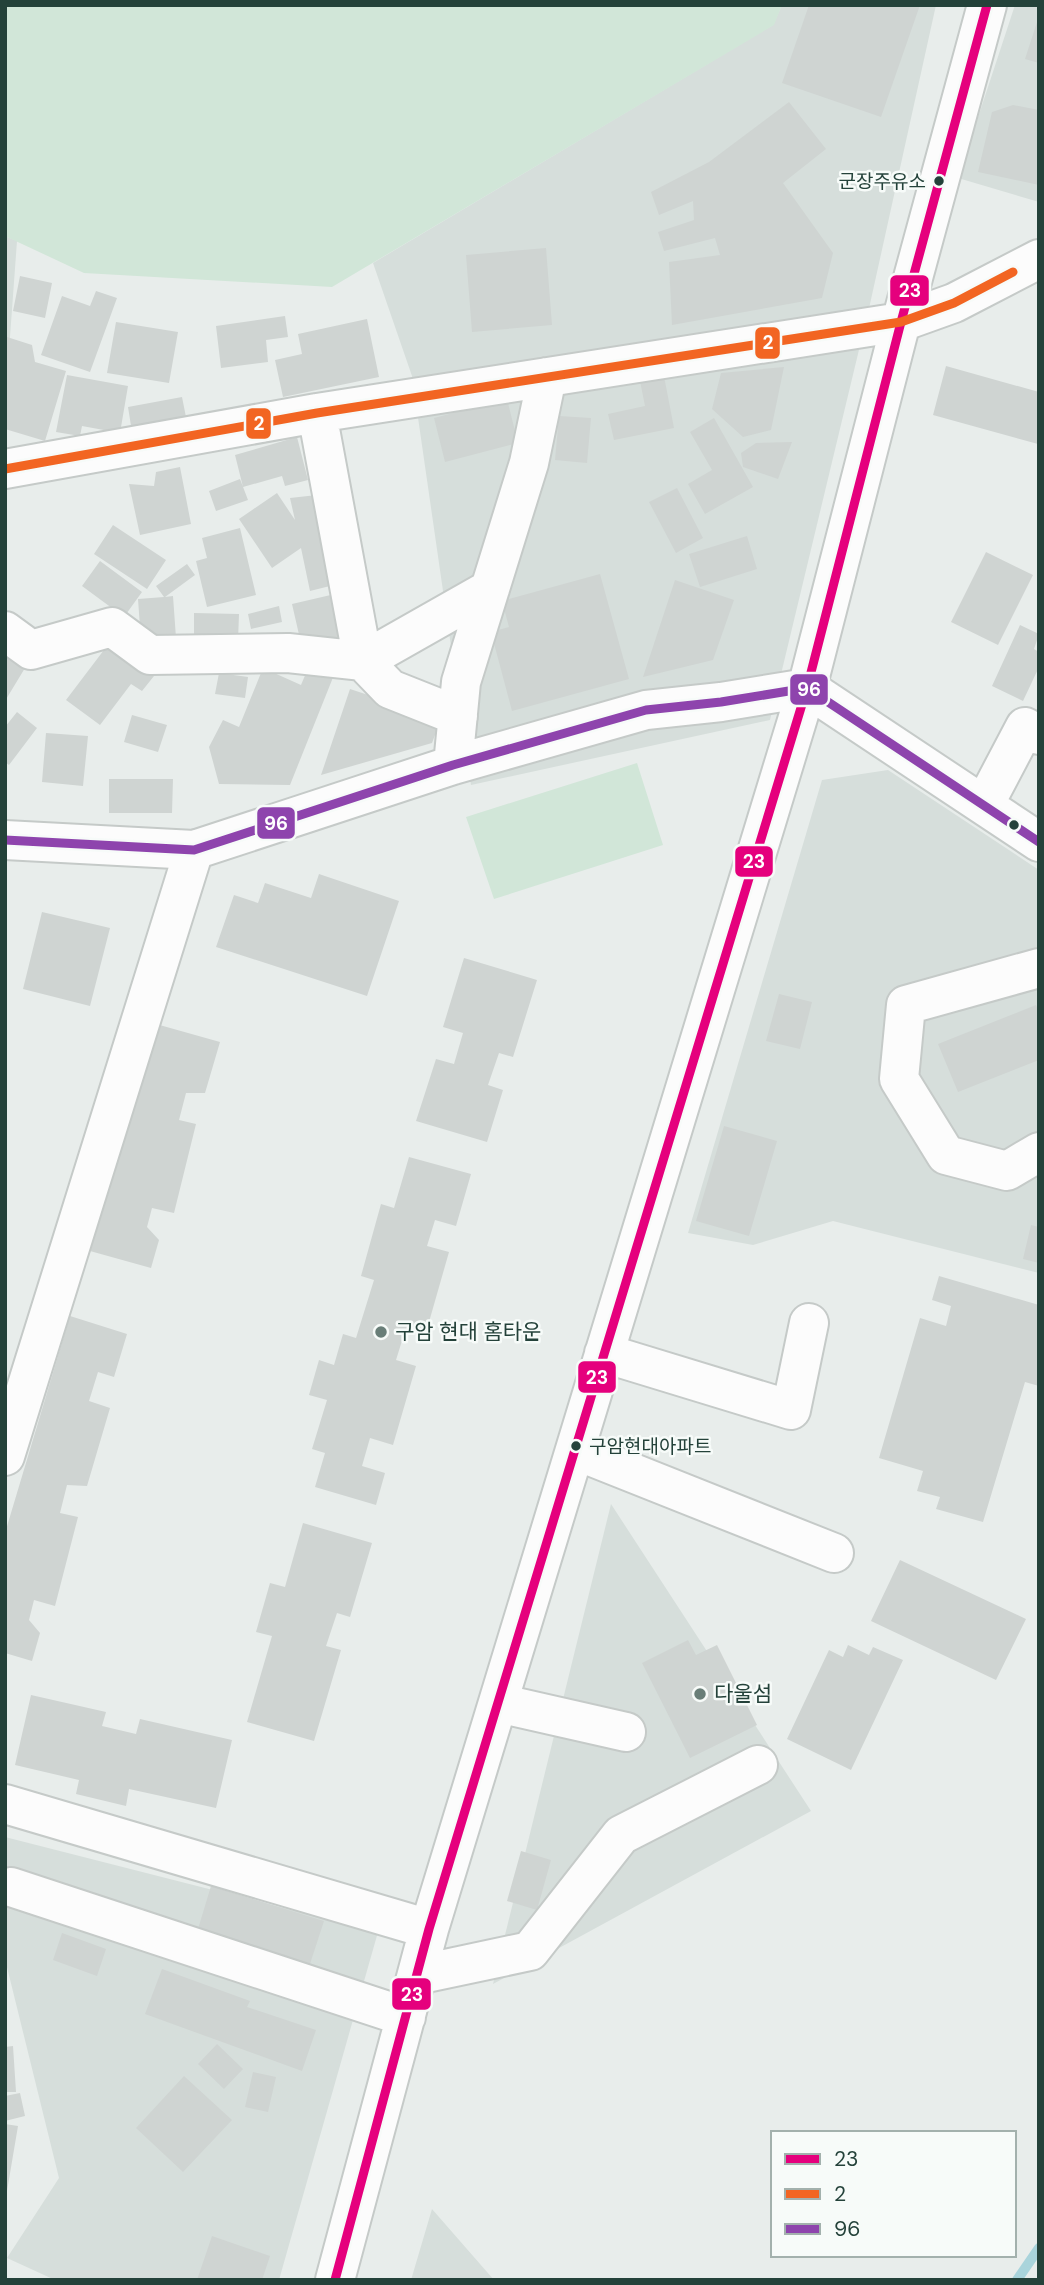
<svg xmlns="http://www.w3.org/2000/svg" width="1044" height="2285" font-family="'DM Sans','Noto Sans KR',sans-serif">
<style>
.built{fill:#d6dedb}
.green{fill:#d1e6d8}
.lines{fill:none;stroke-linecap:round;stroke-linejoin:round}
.stream{stroke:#a9d4db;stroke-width:10}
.building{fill:#cfd4d2}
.minor-casing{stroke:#c5cac8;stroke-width:42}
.minor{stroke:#fcfcfc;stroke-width:38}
.bus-1-casing{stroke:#f7fbf9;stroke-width:14}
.bus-2-casing{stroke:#f7fbf9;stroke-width:14}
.bus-3-casing{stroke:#f7fbf9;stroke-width:14}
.bus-1{stroke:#e5007d;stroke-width:9}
.bus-2{stroke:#f26522;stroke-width:9}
.bus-3{stroke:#8e44ad;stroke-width:9}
.bus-dot{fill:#24423a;stroke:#f7fbf9;stroke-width:2.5}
.poi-dot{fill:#697e78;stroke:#f7fbf9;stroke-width:2.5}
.labels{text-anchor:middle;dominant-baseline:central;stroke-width:5;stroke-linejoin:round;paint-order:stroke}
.bus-label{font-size:19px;fill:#24423a;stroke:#f7fbf9;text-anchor:end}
.poi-label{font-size:21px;fill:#24423a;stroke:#f7fbf9;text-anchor:start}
.line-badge{stroke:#f7fbf9;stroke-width:2.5}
.badge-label{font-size:19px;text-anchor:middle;font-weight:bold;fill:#fff}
</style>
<rect width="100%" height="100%" fill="#e8edeb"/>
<path class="built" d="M782,5H936L870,304L770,720L471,785L412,376L373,263L773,25Z
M1015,5H1039V202L958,178Z
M5,236L17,241L5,405Z
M888,770L1039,870V1273L833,1221L753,1245L688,1233L822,780Z
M611,1504L811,1811L493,1984Z
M5,1837L378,1932L279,2280H55L7,2258L59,2178L5,1959Z
M432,2209L494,2280H411Z"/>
<path class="green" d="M5,5H782L774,25L332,287L84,273L5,236Z
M637,763L663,845L494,899L466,817Z"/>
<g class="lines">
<path class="stream" d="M1017,2280L1039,2248"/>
</g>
<path class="building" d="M809,5H920L881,117L782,83Z
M1038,19H1039V63L1025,59Z
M789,102L826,149L783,183L833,253L822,298L672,325L669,262L720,255L715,238L664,251L658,232L694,220L693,201L659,215L651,192L709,162Z
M1013,105L1039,110V185L978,172L992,112Z
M546,248L552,325L472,332L466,255Z
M20,276L52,283L45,318L13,311Z
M96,291L117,298L90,372L41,355L62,296L90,306Z
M285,316L288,337L266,340L268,362L221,368L216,326Z
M367,319L379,377L283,397L275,360L302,354L298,334Z
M116,322L178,332L169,383L107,373Z
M7,337L32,345L35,362L66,371L45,441L5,429V344Z
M946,366L1039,392L1038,444L933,415Z
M784,367L771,430L743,437L712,409L721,373Z
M663,371L674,428L614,440L608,414L645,406L639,376Z
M67,375L128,386L120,433L82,426L80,436L56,432Z
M182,397L187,422L132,432L128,407Z
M507,399L518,443L445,462L434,418Z
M559,416L591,418L587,463L555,460Z
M714,418L753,487L705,514L688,484L712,470L690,432Z
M297,437L308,480L285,486L282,476L243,487L235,455Z
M792,442L778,479L743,467L741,453L756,443Z
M180,467L191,524L140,535L129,484L154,486L156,472Z
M240,479L248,500L216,511L209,491Z
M677,488L703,538L676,553L649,502Z
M277,493L295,520L290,498L317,495L334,585L310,591L301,548L272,568L239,519Z
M113,525L166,560L147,589L94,554Z
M240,528L256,595L207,607L196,561L207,558L202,538Z
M747,536L757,569L700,587L689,554Z
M986,552L1033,575L998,645L951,622Z
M100,561L142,592L124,617L82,586Z
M187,564L195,575L165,597L173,596L176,638L141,641L138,599L164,597L156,586Z
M600,574L629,679L512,711L491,632L509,627L502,601Z
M675,580L734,600L713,660L643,677Z
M335,594L346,641L303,652L292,604Z
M279,606L282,622L251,629L248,614Z
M194,613L239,614L238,641H194Z
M1020,625L1039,634L1034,649L1039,652V667L1023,701L992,686Z
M110,642L154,676L142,691L131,684L100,725L66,700Z
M5,656L25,668L5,701Z
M309,666L334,675L290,785L219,784L209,747L223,720L239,727L263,668L301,685Z
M219,673L248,677L245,698L215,694Z
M350,689L441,719L432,743L321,775Z
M17,712L37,728L9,765L5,762V727Z
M132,715L167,725L158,752L124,742Z
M46,733L88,736L83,786L42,782Z
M109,779H173L172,813H109Z
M319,874L399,901L367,996L216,947L234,895L258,903L265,883L311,898Z
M42,912L110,928L90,1006L23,989Z
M464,958L537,980L513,1057L499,1053L488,1085L503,1090L487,1142L416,1121L436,1059L454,1064L463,1033L443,1027Z
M779,994L812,1002L800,1049L766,1041Z
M1036,1005L1039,1012V1060L958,1092L938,1044Z
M156,1024L220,1042L205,1093H186L179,1120L196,1124L174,1213L152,1208L147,1227L159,1240L151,1268L90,1251Z
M724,1126L777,1141L749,1236L696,1221Z
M409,1157L471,1174L456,1226L435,1220L427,1246L449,1252L425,1336L405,1331L396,1360L416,1366L393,1445L370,1438L362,1466L385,1473L376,1505L315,1487L325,1453L312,1449L327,1400L309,1395L319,1360L334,1365L343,1334L356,1338L374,1280L361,1276L381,1204L394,1208Z
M1031,1225L1039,1227V1263L1023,1259Z
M939,1276L1039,1305V1386L1025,1382L983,1522L936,1509L940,1497L917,1491L923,1471L879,1458L920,1318L946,1326L951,1306L932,1300Z
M70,1316L127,1334L114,1377L98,1372L89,1401L110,1408L87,1486L67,1485L60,1513L78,1517L55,1606L34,1600L29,1620L40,1633L32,1661L5,1653V1533Z
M303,1523L372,1543L350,1617L337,1613L326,1646L341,1650L314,1741L247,1722L272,1636L256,1632L270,1583L285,1587Z
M900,1560L1026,1619L996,1680L871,1621Z
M688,1640L696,1655L717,1645L757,1725L690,1758L642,1663Z
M848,1645L869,1655L873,1647L903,1660L851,1770L787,1739L829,1650L843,1657Z
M31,1695L106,1712L102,1726L136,1734L140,1719L232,1740L216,1808L129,1789L126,1806L76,1794L79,1780L15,1765Z
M521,1851L551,1860L537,1910L507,1901Z
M211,1886L324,1921L310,1964L198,1929Z
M62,1933L106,1949L97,1976L53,1960Z
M162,1969L250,2001L247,2007L316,2030L302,2071L145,2014Z
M217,2044L243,2069L224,2089L198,2064Z
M13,2046L16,2092H5V2047Z
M253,2072L276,2077L268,2112L245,2107Z
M184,2076L232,2120L183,2172L136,2128Z
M20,2093L25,2116L5,2121V2096Z
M5,2124L18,2126L7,2191H5Z
M212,2236L270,2256L262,2280H197Z"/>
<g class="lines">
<g class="minor-casing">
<path id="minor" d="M5,469L317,413L901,322L954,303L1039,259
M5,631L31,650L112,627L150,655L288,653L363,661L317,413
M458,716L390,689L363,661L490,589
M453,765L461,682L529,463L547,377
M984,805L1025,727L1039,735
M5,840L194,850L453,765L646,710L721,702L807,688L1039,842
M1039,968L906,1005L899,1079L946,1155L1007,1171L1039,1152
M604,1353L791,1410L809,1323
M575,1450L834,1553
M5,1456L194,850
M498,1703L626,1732
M5,1804L429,1929
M11,1887L406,2017
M417,1975L530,1951L621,1835L758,1765
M335,2280L429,1929L807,688L901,322L987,5"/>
</g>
<use href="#minor" class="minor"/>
<g class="bus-1-casing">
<path id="bus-1" d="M335,2280L429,1929L807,688L901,322L987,5"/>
</g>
<g class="bus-2-casing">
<path id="bus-2" d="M5,469L317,413L901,322L954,303L1013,272"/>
</g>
<g class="bus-3-casing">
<path id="bus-3" d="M5,840L194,850L453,765L646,710L721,702L807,688L1039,842"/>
</g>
<use href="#bus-1" class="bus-1"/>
<use href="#bus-2" class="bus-2"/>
<use href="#bus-3" class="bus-3"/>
</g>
<g class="bus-dot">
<circle cx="939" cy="181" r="6"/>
<circle cx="1014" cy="825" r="6"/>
<circle cx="576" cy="1446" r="6"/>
</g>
<g class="poi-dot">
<circle cx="381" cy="1332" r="7"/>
<circle cx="700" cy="1694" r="7"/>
</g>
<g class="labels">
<g class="bus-label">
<text x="926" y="181">군장주유소</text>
<text x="589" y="1446" text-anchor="start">구암현대아파트</text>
</g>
<g class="poi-label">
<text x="395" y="1332">구암 현대 홈타운</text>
<text x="714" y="1694">다울섬</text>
</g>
</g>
<g class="line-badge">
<rect x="889" y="274" width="41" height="33" rx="7" fill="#e5007d"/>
<rect x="754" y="326" width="27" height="34" rx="7" fill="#f26522"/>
<rect x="245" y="407" width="27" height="33" rx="7" fill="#f26522"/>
<rect x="789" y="673" width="40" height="33" rx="7" fill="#8e44ad"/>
<rect x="256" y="806" width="40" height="34" rx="7" fill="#8e44ad"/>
<rect x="734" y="845" width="40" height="33" rx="7" fill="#e5007d"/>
<rect x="577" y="1360" width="40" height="34" rx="7" fill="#e5007d"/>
<rect x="391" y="1977" width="41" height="34" rx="7" fill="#e5007d"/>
</g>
<g class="badge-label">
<text x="910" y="297">23</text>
<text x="768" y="349">2</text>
<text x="259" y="430">2</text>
<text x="809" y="696">96</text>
<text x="276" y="830">96</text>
<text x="754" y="868">23</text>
<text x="597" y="1384">23</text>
<text x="412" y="2001">23</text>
</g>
<rect width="1044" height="2285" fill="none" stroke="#24423a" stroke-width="14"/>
<rect x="771" y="2131" width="245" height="126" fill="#f7fbf9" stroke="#a3b1ad" stroke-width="2"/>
<rect x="785" y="2154" width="35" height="10" fill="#e5007d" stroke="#a3b1ad" stroke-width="2"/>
<text x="834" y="2166" font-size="21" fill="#24423a">23</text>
<rect x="785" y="2189" width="35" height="10" fill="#f26522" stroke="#a3b1ad" stroke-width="2"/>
<text x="834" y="2201" font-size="21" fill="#24423a">2</text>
<rect x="785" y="2224" width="35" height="10" fill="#8e44ad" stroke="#a3b1ad" stroke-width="2"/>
<text x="834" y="2236" font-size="21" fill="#24423a">96</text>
</svg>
